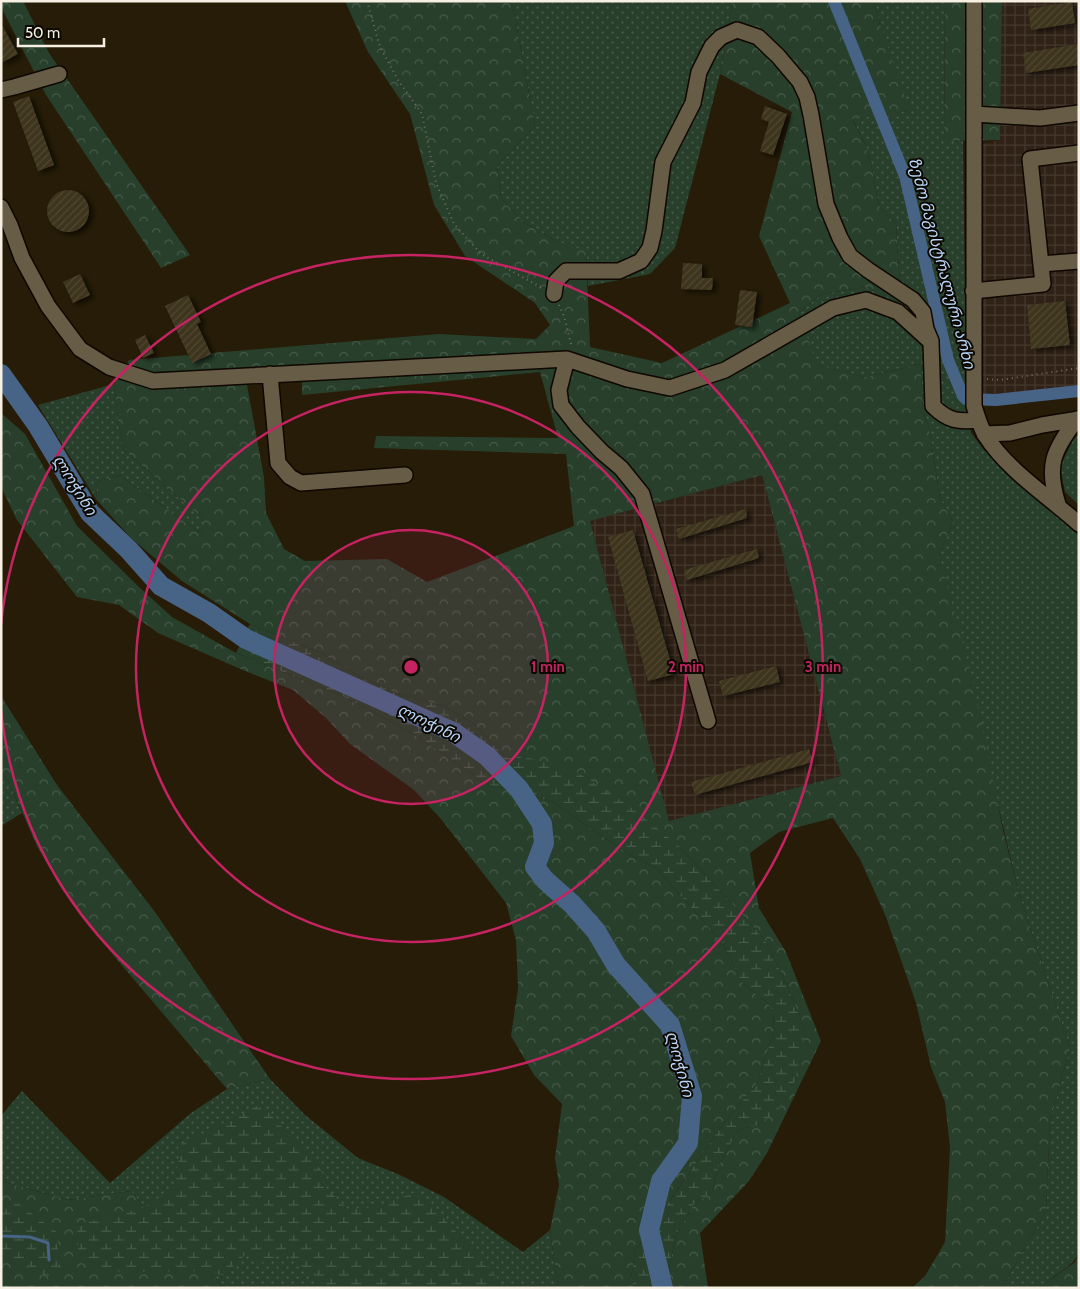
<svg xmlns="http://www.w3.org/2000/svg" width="1080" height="1289" font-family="Cabin,'Noto Sans Georgian',sans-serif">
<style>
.industrial{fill:url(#industrial-grid)}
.grass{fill:url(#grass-dots)}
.forest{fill:url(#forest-crowns);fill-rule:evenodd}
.wetland{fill:url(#wetland-marsh)}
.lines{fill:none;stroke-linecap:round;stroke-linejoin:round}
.stream{stroke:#476486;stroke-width:3}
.canal{stroke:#476486;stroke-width:12}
.river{stroke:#476486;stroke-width:20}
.building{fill:url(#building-hatch);filter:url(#shadow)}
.minor-casing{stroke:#0f0700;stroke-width:18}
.path{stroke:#766d5b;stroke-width:2;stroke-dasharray:1 4;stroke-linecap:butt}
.minor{stroke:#675c45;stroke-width:15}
.ring{fill:none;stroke:#c52362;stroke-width:2.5}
.labels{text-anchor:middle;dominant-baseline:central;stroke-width:4;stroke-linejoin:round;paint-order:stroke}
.water-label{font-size:16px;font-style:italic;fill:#b8d5f7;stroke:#0c0802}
.centre{fill:#c52362;stroke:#0c0802;stroke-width:2.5}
.ring-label{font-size:15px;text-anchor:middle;font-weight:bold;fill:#c52362;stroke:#0c0802;stroke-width:4;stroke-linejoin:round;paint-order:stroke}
</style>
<defs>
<pattern id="industrial-grid" width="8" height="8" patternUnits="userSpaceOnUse" patternTransform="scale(1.25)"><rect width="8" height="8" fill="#302216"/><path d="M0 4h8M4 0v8" fill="none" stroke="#44382c"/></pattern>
<pattern id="grass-dots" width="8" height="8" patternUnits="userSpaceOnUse" patternTransform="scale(1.25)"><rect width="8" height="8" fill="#273f2b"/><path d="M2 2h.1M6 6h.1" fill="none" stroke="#475b4a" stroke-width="1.8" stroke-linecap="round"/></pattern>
<pattern id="forest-crowns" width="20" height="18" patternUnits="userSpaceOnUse" patternTransform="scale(1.25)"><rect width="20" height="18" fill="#273f2b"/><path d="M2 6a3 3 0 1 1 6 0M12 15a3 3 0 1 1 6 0" fill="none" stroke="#475b4a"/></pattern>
<pattern id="wetland-marsh" width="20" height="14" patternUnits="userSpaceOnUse" patternTransform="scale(1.25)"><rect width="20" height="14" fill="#273f2b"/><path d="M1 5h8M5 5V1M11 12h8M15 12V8" fill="none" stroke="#475b4a"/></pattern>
<pattern id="building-hatch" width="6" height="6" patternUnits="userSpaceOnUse" patternTransform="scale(1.25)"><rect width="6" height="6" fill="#3e341e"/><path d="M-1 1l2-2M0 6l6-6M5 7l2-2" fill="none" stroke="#514834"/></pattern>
<filter id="shadow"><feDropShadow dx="4" dy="2.5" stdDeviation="2.5" flood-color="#0009"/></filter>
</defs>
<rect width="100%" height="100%" fill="#261c07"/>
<path class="industrial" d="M1002,1H1079V391L996,400H983L974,384V146L1000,140Z
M762,475L841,776L669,822L590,521Z"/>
<path class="grass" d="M512,1H733L720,74L675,248L650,274L588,286L586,252L556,241L525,223L501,198L497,165L535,126Z
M874,1H945L944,140L963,141L966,384L971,433L984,450L1079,536V1253C1071,1269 1053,1274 1042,1288H1002L1046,1211L1050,1122L1070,1048L1019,894L939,555L953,522L940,499L929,428L923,411L921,364L865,377L816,365L799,313L822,294L867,287L901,302L896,224L879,206L872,169L866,146L852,118L909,111L878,19Z
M114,384L118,420L124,450L204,520L201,533L119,475L97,482L96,499L38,405Z
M1079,434V505L1065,492L1060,466L1073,440Z
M1,773L8,780L22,813L1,826Z
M270,1079L304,1114L358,1158L398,1174L444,1197L523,1252L550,1230L556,1275L559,1288H224L193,1253L165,1232L131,1191L68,1200L1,1181V1116L22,1091L110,1183L191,1113L227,1089Z"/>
<path class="forest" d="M1,1H23L49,53L190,255L161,268L46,95L1,7Z
M345,1H512L535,126L497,165L501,198L525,223L556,241L586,251L590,347L662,363L790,303L759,236L792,112L720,74L733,1H874L878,19L910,111L852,119L866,146L872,169L879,206L896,224L901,303L867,287L822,294L799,313L817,365L865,377L921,364L923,411L929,428L940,499L953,522L939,555L972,677L1003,830L1019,894L1070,1048L1050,1122L1046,1211L1002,1288H912L925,1276L945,1242L950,1148L945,1102L931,1067L916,1003L886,917L860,859L833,818L779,832L750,853L759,908L786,952L821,1041L767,1153L749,1181L700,1233L708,1288H672L669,1269L676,1235L694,1204L712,1192L719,1165L738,1130L758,1125L805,1030L787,985L765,940L678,845L529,758H507L473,723L444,706L399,694L362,678L321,653L250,624L182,581L131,538L96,499L97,482L119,475L201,533L203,519L124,450L118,420L114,384L129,360L439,334L536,339L550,325L535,303L465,256L434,205L410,114L368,52ZM540,372L558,438L376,436L374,448L566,454L574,526L427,582L387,559L305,561L284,549L266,513L264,477L247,385L302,382V395ZM762,475L841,776L669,821L590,521Z
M945,1H1002L1000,140L944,141Z
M1,413L25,434L77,526L139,587L172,617L236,653L347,698L415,735L487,784L551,801L627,853L656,868L722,942L742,982L773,1008L774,1032L757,1083L721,1127L635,1251L631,1278L634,1288H559L556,1275L550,1230L559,1185L555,1158L562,1104L534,1075L511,1036L518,988L516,940L506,903L441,819L414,790L350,744L326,718L293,690L245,671L158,633L119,605L77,597L17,520L1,487Z
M1,696L57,785L155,912L270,1079L227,1089L114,956L61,888L37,846L8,780L1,773Z
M1,1181L68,1200L131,1191L165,1232L193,1253L224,1288H1Z
M1079,1253V1288H1042L1046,1283L1075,1262Z"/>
<path class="wetland" d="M250,624L321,653L362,678L399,694L444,706L473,723L507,758H529L575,771L628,805L678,845L765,940L787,985L805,1030L795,1081L777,1111L758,1125L738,1130L719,1165L712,1192L694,1204L676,1235L669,1269L672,1288H634L631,1278L635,1251L721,1127L757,1083L774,1032L773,1008L742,982L722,942L656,868L627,853L551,801L487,784L415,735L347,698L236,653Z
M261,1104L322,1171L324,1186L348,1209L376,1207L413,1193L439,1213L506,1288H328L285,1253L261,1263L246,1254L224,1275L192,1271L123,1272L86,1267L78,1251L77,1224L116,1216L144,1207L173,1189L179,1158L178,1146Z
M1,1201L19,1204L57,1232L59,1267L49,1277L1,1253Z"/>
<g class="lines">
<path class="stream" d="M1,1236L30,1237L48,1243L49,1260"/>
<path class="canal" d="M834,1L905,176L948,360L963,396L966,399L996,400L1079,391"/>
<path class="river" d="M1,374L38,426L90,513L129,550L161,586L209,613L246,639L453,732L487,756L519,789L542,824L544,843L535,867L545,880L572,904L596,931L616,965L670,1025L692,1096L688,1143L661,1181L649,1230L663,1288"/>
</g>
<path class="building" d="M1072,2L1075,23L1031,30L1028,9Z
M1,23L18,54L1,63Z
M1079,44V65L1026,73L1023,53Z
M29,96L54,165L38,171L13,102Z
M765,106L787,114L773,155L760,151L769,122L761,119Z
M47 211a21 21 0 1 1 42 0a21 21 0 1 1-42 0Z
M683,263L702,264V278H713L712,290L681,289Z
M80,274L90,295L73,303L63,282Z
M740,290L757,292L752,327L735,325Z
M188,295L201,322L197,324L211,354L192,363L165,306Z
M1065,301L1070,345L1031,349L1027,305Z
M145,335L154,353L143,358L135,340Z
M746,509L747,518L679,539L676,529Z
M633,530L674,674L648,681L608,537Z
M757,549L759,558L687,580L684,570Z
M776,666L780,682L723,696L719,681Z
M809,749L813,762L695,795L691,782Z"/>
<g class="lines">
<g class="minor-casing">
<path id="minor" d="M974,1V406C977,416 980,426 985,435C1008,471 1048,496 1079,524
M1,90L14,87L59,74
M974,114L1040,118L1079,113
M1,207L10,225L22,258L48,306L80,349L109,367L153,381L567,359L627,379L670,388L725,370L833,308L866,300L898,312L931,342L933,406C948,421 958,422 978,420
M1041,264L1079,261
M973,291L1043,284L1030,159L1079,153
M554,294L556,281L566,271H619L641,261L650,248L654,231L663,162L693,103L699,72L712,46L721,37L737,30L758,37L778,56L800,82L807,97L811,115L826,204L840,238L850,256L868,270L913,300L923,312L926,329L931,341
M567,359L559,390L561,405L578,427L602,452L621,468L642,494L708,721
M270,374L278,463L290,477L301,483L405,475
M984,434L1010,433L1042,425L1079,419
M1058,504C1046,466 1053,450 1077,419"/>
</g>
<path class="path" d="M367,1L380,47L398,80L422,114L436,183L454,224L481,254L542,288
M559,305L564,316L572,348
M987,379L1000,380L1079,368"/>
<use href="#minor" class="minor"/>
</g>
<circle cx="411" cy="667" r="137" fill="#c52362" fill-opacity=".12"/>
<g class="ring">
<circle cx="411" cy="667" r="137"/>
<circle cx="411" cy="667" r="275"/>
<path d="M1 624A412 412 0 1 1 1 710"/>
</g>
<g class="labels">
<g class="water-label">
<text transform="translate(942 263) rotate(75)">ზემო მაგისტრალური არხი</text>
<text transform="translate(75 485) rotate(58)">ლოჭინი</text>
<text transform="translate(429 723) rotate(26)">ლოჭინი</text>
<text transform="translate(680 1064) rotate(75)">ლოჭინი</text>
</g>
</g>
<circle cx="411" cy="667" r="8" class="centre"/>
<g class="ring-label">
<text x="548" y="672">1 min</text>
<text x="686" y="672">2 min</text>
<text x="823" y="672">3 min</text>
</g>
<rect width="1080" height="1289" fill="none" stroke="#f7f0e3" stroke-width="5"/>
<path d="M18 38v8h86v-8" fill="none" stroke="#f7f0e3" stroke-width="2.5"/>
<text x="25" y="38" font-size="15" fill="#f7f0e3" stroke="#0c0802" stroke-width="4" paint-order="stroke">50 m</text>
</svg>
